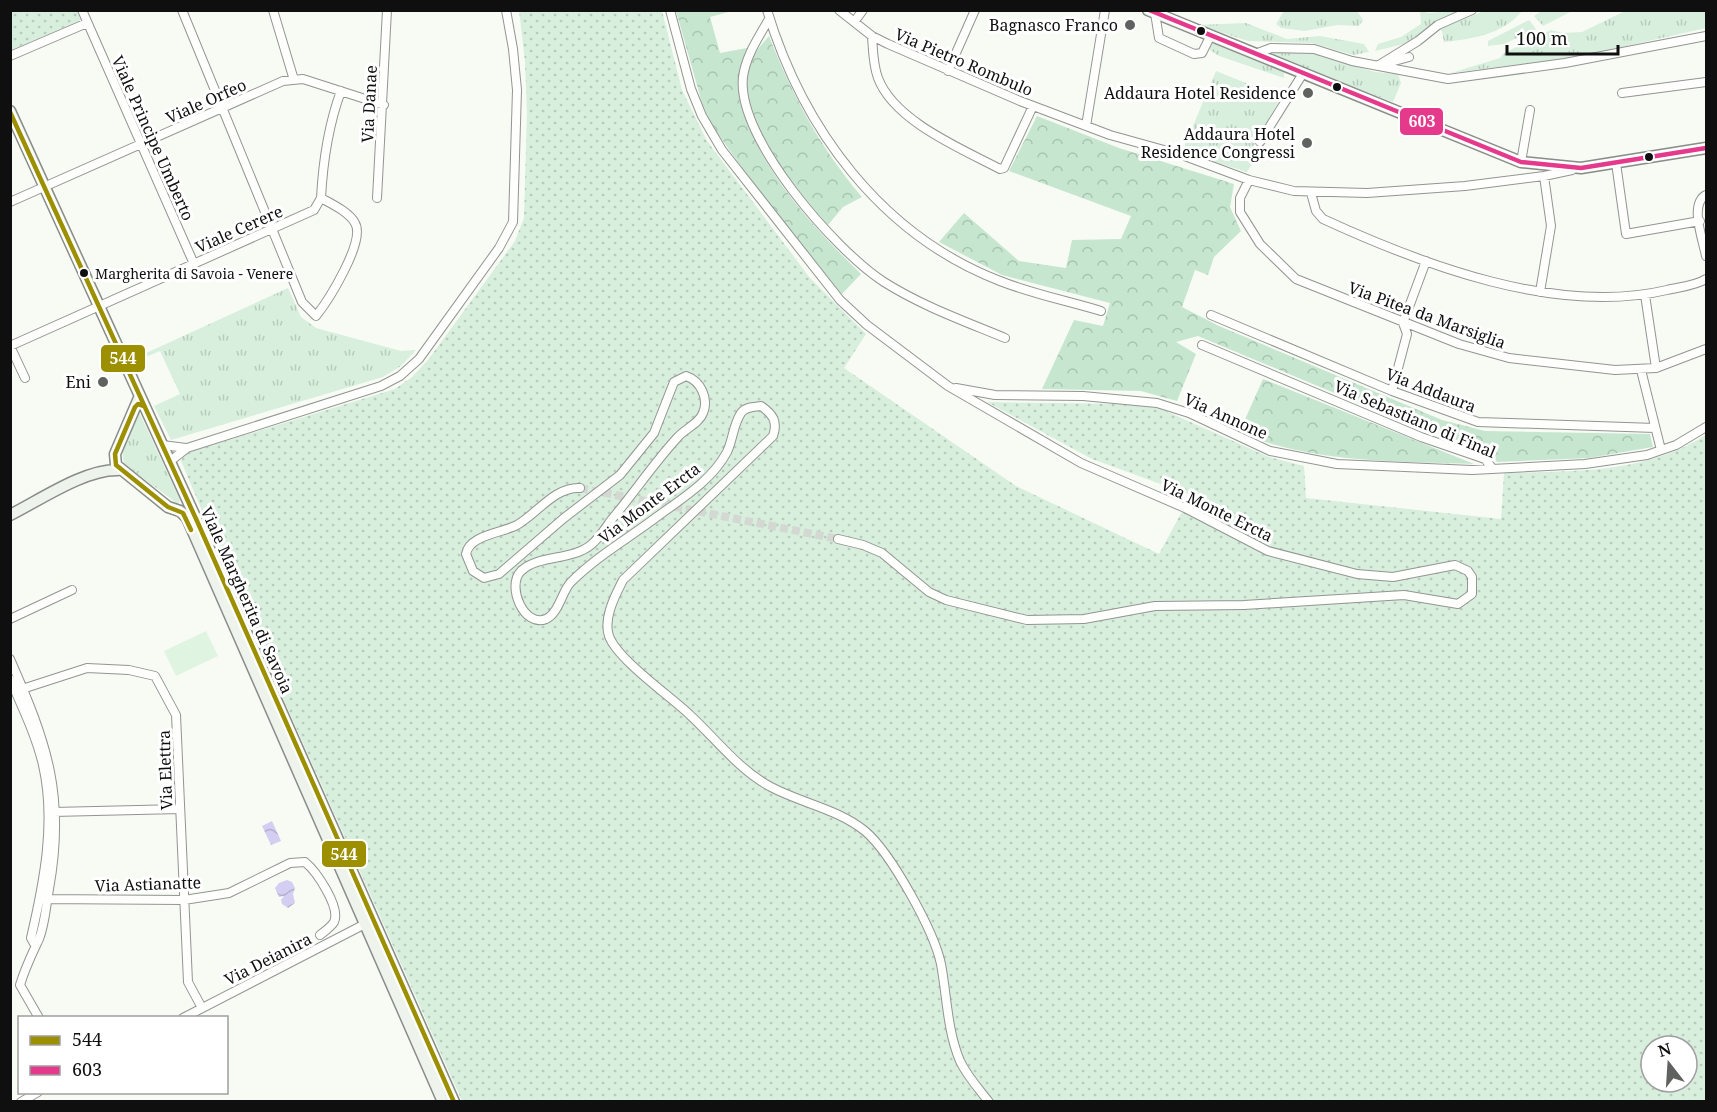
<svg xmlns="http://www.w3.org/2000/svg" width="1717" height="1112" font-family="'Noto Serif',serif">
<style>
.grass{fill:url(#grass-tufts)}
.forest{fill:url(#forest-crowns)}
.park{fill:url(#park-dots);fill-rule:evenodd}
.pitch{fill:#e0f4e2}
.water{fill:url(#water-waves)}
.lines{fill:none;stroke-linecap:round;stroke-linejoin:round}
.street-tunnel{stroke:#d4d8d2;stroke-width:8;stroke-dasharray:8 4;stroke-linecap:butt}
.street-casing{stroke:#939592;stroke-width:10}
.secondary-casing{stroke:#8a8c89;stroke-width:13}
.street{stroke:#fefefd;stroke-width:8}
.secondary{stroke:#eef4eb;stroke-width:10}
.bus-1-casing{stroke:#fff;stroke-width:9}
.bus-2-casing{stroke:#fff;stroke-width:9}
.bus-1{stroke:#9c8f00;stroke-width:4.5}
.bus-2{stroke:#e5398b;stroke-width:4.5}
.poi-dot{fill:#60625f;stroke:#fff;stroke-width:2}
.bus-dot{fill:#0f0f0f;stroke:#fff;stroke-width:2}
.labels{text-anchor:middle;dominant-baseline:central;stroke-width:6;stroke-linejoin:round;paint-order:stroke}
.bus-label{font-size:14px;fill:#0f0f0f;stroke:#fff;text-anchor:start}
.poi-label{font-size:16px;fill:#0f0f0f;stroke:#fff;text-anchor:end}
.street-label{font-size:16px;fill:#0f0f0f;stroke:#fff}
.line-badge{stroke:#fff;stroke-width:2}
.badge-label{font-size:16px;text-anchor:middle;font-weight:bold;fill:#fff}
</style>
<defs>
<pattern id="grass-tufts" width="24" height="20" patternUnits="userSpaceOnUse" patternTransform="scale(1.5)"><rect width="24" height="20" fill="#d7efdc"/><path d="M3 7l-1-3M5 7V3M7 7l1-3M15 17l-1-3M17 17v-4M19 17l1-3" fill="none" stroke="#b7ccbc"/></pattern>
<pattern id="forest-crowns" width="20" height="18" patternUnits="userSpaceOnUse" patternTransform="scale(1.5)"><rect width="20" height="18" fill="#c6e6cf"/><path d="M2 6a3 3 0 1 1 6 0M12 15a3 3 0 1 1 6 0" fill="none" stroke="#a9c4b1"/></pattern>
<pattern id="park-dots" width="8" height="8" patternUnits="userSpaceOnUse" patternTransform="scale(1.5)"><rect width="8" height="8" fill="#d7efdc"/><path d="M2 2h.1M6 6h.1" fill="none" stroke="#b7ccbc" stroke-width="1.8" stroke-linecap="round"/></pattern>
<pattern id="water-waves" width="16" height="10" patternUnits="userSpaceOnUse" patternTransform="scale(1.5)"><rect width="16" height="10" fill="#d3cef2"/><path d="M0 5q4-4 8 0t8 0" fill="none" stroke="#b4b0ce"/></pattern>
</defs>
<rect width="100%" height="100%" fill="#f7fbf4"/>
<path class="grass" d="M1543,10H1572V11L1543,26L1534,16Z
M1284,11H1357L1363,20L1359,26L1337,25L1305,31L1281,28L1276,24Z
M1420,11L1429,13L1455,11V14L1404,44L1375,51L1378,44L1401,37L1421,24Z
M1484,11H1522C1504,34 1472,39 1444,42L1442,31L1439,29Z
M1625,11H1706V28L1578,57L1451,73L1500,58L1504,53L1551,30L1563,33L1582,32Z
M1529,20L1536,29L1504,44L1488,46V41Z
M1246,23L1287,39L1320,36L1364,44L1369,52L1353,55L1312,43L1248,41L1198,25Z
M1214,44L1284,72V78L1219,56L1210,50L1209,45Z
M1277,52H1309L1375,72L1398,74L1401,83L1393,102L1272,57V54Z
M1216,71L1281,97L1253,148L1258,154L1247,172L1182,152Z
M288,288L301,317L316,328L401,351L416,350L401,366L383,377L171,440L154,406L180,394L160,351L134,362L133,359Z
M139,412L180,500L178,504L124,464L122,449Z"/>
<path class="forest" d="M676,11H732L710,17L720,53L747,48C713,124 810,224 861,274L841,295L767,203L711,124L702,103Z
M769,36C792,95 821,149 862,197L843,207L828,225C798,191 729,112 750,62C754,52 762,44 769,36Z
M1037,116L1119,148L1234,184L1230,207L1241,231L1214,257L1208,275L1195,270L1182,307L1219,326L1442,420L1485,431L1650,434L1653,447L1589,458L1497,462L1491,454L1351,400L1198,336L1176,342L1196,354L1177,401L1141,391L1042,389L1074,320L1103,326L1110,303L1002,275L939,242L964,213L1019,261L1066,268L1072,240L1121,239L1131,216L1009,171Z
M1263,379L1474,464C1392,461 1316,463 1239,433Z"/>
<path class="park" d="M76,10L81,20L11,50V12Z
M519,10L662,11L682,90L707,141L810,278L866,334L844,368L1016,486L1159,554L1191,495L1092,459L987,402L1125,404L1159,408L1269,457L1304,466L1306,498L1501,519L1504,473C1576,471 1644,474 1706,435V1101H462L247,617L181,461L185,454L193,451L395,389L412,377L428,360L515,241L524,218L527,112L525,62ZM1651,1046H1687V1082H1651Z"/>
<path class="pitch" d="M206,631L218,656L176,676L164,651Z"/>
<path class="water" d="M272,821L281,841L271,845L262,826Z
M287,880L292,882L295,888L293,894L295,903L288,908L282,904L281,900L284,896L279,897L275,888L279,883Z"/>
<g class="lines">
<path class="street-tunnel" d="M580,488L838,539"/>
<g class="street-casing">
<path id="street" d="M82,10L194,264
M182,10L302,302L316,316C328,301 366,241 355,223C349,212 332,204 321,198
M273,10L294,80
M670,10L691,89L702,116L722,150L840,300L867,325L948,386L1081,463L1185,508L1268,551L1357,574L1393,577L1455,565L1468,571L1472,577V594L1458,604L1404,595L1244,605L1155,606L1084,619L1027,620L946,600L929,592L882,553L863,545L838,539
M767,10C803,129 881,235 1000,281C1033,294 1068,301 1101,311
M839,10L872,36L888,44L1020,101L1110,135L1182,155L1249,180L1294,191L1367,193L1465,186L1544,176L1572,170
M1155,13L1159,38L1194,54L1202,53L1210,37
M769,19C759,37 746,55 743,77C736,138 836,251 884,282C922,306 964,321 1005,338
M854,22L863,10
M872,36C873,50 873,65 878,78C894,121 962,149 1000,169L1004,168L1033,106
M1255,54L1271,48L1314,49L1352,61L1448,79L1565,63L1706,36
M10,56L87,23
M1391,62L1409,57
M1379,65L1418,41L1438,25L1472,10
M948,71L975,10
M1622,93L1706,82
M1086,126L1105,10
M1260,142L1302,75
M1521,162L1530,110
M1616,163L1626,234L1700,221
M1249,180L1240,198V212L1260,244L1296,279L1459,344L1509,358L1615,370L1656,368L1706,349
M1311,193L1316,211L1323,219C1423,265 1557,316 1667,290C1679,287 1695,286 1706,279
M1706,195C1689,204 1703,240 1706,256
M321,198C323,161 328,126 341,91
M377,198L387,10
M10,202L283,81L303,79L384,105
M1540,292L1551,226L1544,176
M1645,295L1656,368
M1211,315L1392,391L1478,422L1655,428
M1202,345L1421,437L1485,459L1492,468
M10,346L314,210L321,198
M10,346L25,378
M1641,370L1661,450
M956,388L995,395L1083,396L1157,403L1189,413L1270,451L1337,464L1472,470L1585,464L1647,455L1676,445L1706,427
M1392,391L1407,334L1403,323L1426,261
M162,445L186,448
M169,462L187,448L381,386L400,376L419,359L499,248L513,222L517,90L513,49L506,10
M580,488C554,487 538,513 517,525C502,533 469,535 466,554L473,571L484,578L499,574L564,518L620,475L654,433L674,382L686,376C701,381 709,399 703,413C699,424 684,429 677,438C654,463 634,493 612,519C606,527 600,537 592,544C573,561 539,554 521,571C506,586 524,628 546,619C559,613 562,591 571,582C597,556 629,538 658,516C683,498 712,480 727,452C733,440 733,425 741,413C745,407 753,407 761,406C773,414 778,422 773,436L623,580C615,596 603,618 609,636C617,659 670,696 690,715C716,739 739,770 771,787C801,803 838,809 865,831C891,853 934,931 941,964C947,996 947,1030 960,1061C967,1076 979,1089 989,1102
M10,619L72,590
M10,659C47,743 66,796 49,889C46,905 45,924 39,939C32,954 25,968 20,985L39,1018
M10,679C22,707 36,735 43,765C56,822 44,882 31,938L35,945
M16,691L87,668L129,670L155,676L176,715L188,982L202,1008
M53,812L180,809
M40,899L184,900L229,893L290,863L305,862C316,871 341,907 334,922C332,926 324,932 320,935
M183,1018L365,924
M21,1102L38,1092"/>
</g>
<g class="secondary-casing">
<path id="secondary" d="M1148,10L1521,162L1581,168L1706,148
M10,111L197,521L454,1102
M139,398L115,454L116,465L168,507L180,511
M180,511L187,518L443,1102
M10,515C40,500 85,469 118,470"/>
</g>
<use href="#street" class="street"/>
<use href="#secondary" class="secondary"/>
<g class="bus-1-casing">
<path id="bus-1" d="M10,112L197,521L454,1102
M144,406L138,404L135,407L115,454L116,465L168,507L183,513L191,530"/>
</g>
<g class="bus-2-casing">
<path id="bus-2" d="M1149,10L1521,162L1581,168L1706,148"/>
</g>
<use href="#bus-1" class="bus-1"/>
<use href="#bus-2" class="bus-2"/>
</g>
<g class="poi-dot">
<circle cx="1130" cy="25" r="6"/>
<circle cx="1308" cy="93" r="6"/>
<circle cx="1307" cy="143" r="6"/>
<circle cx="103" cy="382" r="6"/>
</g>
<g class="bus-dot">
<circle cx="1201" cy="31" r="5"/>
<circle cx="1337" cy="87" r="5"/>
<circle cx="1649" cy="157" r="5"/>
<circle cx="84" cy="273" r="5"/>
</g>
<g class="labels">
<g class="bus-label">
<text x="95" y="273">Margherita di Savoia - Venere</text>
</g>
<g class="poi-label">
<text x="1118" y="25">Bagnasco Franco</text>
<text x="1296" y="93">Addaura Hotel Residence</text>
<text x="1295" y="134">Addaura Hotel<tspan x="1295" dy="18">Residence Congressi</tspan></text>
<text x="91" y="382">Eni</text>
</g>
<g class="street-label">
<text transform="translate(964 62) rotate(23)">Via Pietro Rombulo</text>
<text transform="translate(206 101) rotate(-24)">Viale Orfeo</text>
<text transform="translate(369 104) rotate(-87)">Via Danae</text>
<text transform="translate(153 138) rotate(66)">Viale Principe Umberto</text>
<text transform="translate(239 229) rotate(-24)">Viale Cerere</text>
<text transform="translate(1427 315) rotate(20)">Via Pitea da Marsiglia</text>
<text transform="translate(1431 390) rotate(21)">Via Addaura</text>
<text transform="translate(1226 416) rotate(24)">Via Annone</text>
<text transform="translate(1415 419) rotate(23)">Via Sebastiano di Final</text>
<text transform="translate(649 503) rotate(-37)">Via Monte Ercta</text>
<text transform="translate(1217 510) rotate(26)">Via Monte Ercta</text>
<text transform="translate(247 600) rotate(66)">Viale Margherita di Savoia</text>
<text transform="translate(165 770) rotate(-92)">Via Elettra</text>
<text transform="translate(148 884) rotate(-2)">Via Astianatte</text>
<text transform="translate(268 959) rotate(-27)">Via Deianira</text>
</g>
</g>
<g class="line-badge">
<rect x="1399" y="107" width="45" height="29" rx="6" fill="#e5398b"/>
<rect x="100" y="344" width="46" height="29" rx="6" fill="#9c8f00"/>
<rect x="321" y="840" width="46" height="28" rx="6" fill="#9c8f00"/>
</g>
<g class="badge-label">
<text x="1422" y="127">603</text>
<text x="123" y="364">544</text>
<text x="344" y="860">544</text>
</g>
<rect width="1717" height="1112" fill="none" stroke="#0f0f0f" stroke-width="24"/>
<rect x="18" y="1016" width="210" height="78" fill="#ffffff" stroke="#9f9f9f" stroke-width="1.5"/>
<rect x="30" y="1036" width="30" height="9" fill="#9c8f00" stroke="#9f9f9f" stroke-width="1.5"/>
<text x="72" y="1046" font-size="18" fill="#0f0f0f">544</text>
<rect x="30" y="1066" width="30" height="9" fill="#e5398b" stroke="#9f9f9f" stroke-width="1.5"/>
<text x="72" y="1076" font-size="18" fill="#0f0f0f">603</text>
<g transform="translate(1669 1064) rotate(343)"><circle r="28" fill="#ffffff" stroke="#9f9f9f" stroke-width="1.5"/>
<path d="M0-4.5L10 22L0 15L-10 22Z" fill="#60625f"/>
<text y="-9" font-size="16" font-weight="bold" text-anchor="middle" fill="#0f0f0f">N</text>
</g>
<path d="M1507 45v9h111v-9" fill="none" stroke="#0f0f0f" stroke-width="3"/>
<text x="1516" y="45" font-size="18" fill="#0f0f0f" stroke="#ffffff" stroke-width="4.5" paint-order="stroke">100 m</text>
</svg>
